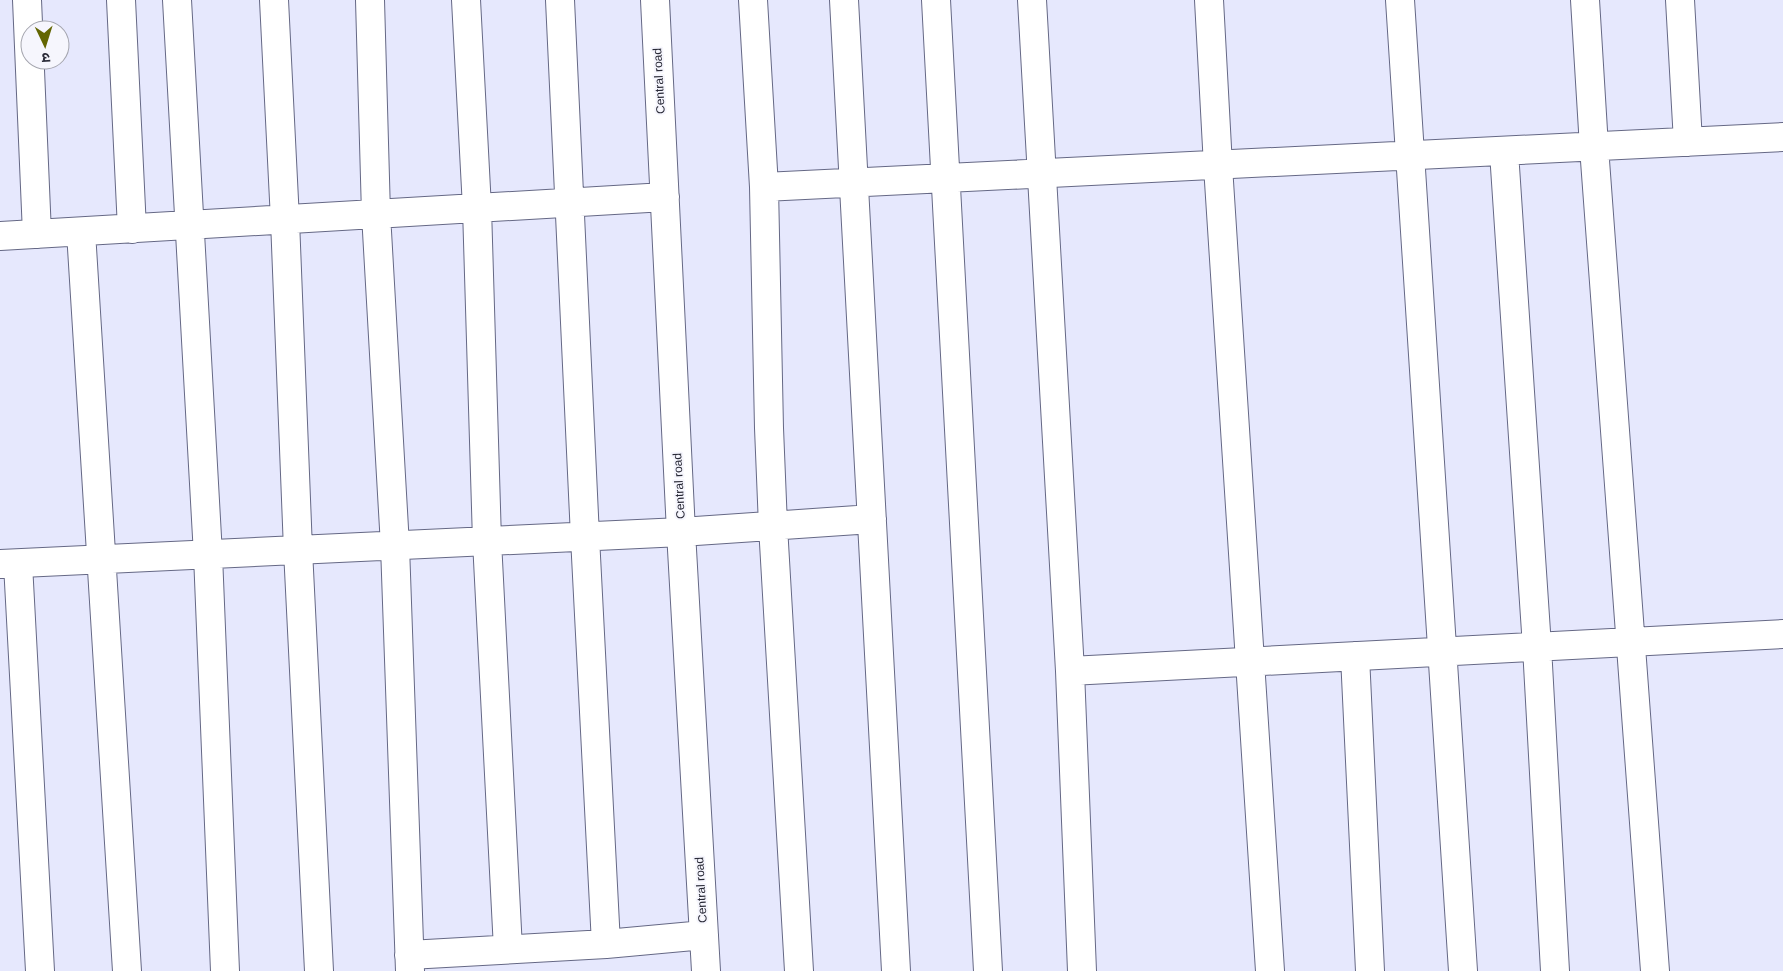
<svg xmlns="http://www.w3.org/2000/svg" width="1783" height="971" font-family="Helvetica,'Noto Sans Devanagari',sans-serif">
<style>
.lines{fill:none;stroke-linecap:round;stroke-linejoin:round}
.street-casing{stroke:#656885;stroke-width:30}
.street{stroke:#fff;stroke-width:28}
.labels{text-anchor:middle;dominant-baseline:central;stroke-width:4;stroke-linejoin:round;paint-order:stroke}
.street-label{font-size:12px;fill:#2a2b38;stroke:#f6f6fd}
</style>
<rect width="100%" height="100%" fill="#e6e8fd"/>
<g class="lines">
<g class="street-casing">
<path id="street" d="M27,0L37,234
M121,0L132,229
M177,0L208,555L225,971
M274,0L285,220L298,550L319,971
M370,0L376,214L395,546L410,971
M466,0L477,208L487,541L508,949
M560,0L585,537L606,944
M655,0L681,532L706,971
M753,0L764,187L769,428L773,526L799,971
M844,0L896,971
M936,0L988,971
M1032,0L1070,671L1082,971
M1209,0L1218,166L1270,971
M1400,0L1463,971
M1585,0L1594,147L1655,971
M1680,0L1688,142
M1504,152L1537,647L1555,971
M764,187L1783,137
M81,232L127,971
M0,236L665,197
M0,564L681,532L872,519
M18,564L40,971
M1355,656L1370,971
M1070,671L1783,634
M409,955L606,944L704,935"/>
</g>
<use href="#street" class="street"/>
</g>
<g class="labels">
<g class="street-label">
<text transform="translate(659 81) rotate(-93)">Central road</text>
<text transform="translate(679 486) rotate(-93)">Central road</text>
<text transform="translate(701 890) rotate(-93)">Central road</text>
</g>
</g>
<g transform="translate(45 45) rotate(176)"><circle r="24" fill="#f6f6fd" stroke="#a4a5ae"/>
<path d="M0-4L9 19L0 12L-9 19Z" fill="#636602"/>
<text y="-8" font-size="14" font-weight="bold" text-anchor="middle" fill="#2a2b38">उ</text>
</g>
</svg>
